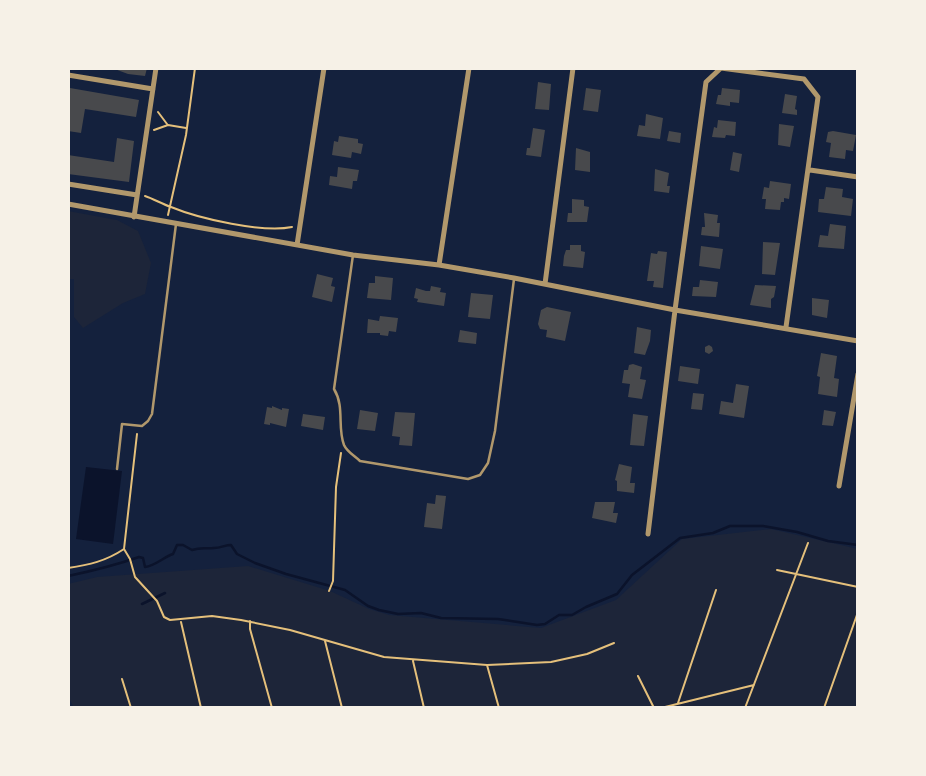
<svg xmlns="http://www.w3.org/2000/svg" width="926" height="776" font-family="Manrope,sans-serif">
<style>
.green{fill:#1d2539}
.water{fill:#0b132b}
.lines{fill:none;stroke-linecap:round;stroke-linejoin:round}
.stream{stroke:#0b132b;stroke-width:2.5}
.building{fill:#48494c}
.path{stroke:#e5c07b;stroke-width:2}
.service{stroke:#b1986c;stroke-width:2.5}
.minor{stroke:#b1986c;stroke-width:5}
</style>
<rect width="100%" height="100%" fill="#14213d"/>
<path class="green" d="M68,211L117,220L138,231L151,263L145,294L123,303L83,328L74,317V279H68Z
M771,529L858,549V708H74L68,696V584L97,577L248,566L330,591L369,609L389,615L541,628L616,600L682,539Z"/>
<path class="water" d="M86,467L122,471L113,544L76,539Z"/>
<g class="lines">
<path class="stream" d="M68,576C92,571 116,565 139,557L143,558L145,567C155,566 164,557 173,554L177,545H183L192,550C201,547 206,549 214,548C221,548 225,545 231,545L237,554L255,563L286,574L345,590L368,606L379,610L398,614L421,613L441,618L498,619L537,625L545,624L559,615H572L586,607L617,594L632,575L680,538L713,533L730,526H763L797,532L828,541L858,545
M142,604L165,593"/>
</g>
<path class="building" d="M112,68H147L145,76L128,74Z
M538,82L551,84L549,110L535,109Z
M70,88L139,100L136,117L85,109L81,133L68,131Z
M586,88L601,90L598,112L583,110Z
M722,88L740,90L739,103L730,102V106L716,104L718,95H721Z
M785,94L797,96L795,109L797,110V115L782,113Z
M646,114L663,118L660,139L637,136L639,125L645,126Z
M718,120L736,122L735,136L726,135L725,138L712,137L714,127L717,128Z
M779,124L794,126L790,147L778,145Z
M533,128L545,130L541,157L526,155L527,148H530Z
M669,131L681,133L680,143L667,141Z
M833,131L856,135L853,151L846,150L845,159L829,157L831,143L826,142L828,132Z
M339,136L358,139V143L363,144L361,154L352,152L351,158L332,155L334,141L338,142Z
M117,138L134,141L129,182L68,174V155L114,162Z
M576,148L590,152V172L575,170Z
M733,152L742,154L739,172L730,170Z
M338,167L359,170L357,181H353L352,189L329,185L330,176L337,177Z
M655,169L669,173L667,186H670L669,193L654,191Z
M770,181L791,184L789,199L784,198V202H781L780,210L765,209L766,199H762L764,187L769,188Z
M826,187L843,189L842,197L853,199L851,216L818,212L819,199H824Z
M572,199L584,200V206L589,207L587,222H567L568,213H572Z
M704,213L718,215L717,223H720L719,237L701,235L702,227H705Z
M830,224L846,226L844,249L818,247L820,235L828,236Z
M763,242L780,243L775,275L762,274Z
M570,245H581V251L585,252L583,268L563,266L564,256L566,250H570Z
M701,246L723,249L720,269L699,266Z
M658,251L667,252L663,288L653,287L654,281H647L651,253L657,254Z
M317,274L333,278L331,286L335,287L332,302L312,297Z
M375,276L393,278L391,300L367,298L369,283H375Z
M700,280L718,282L716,297L692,296L693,287H699Z
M755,285L776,286L774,297L771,299V308L750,305Z
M431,286L441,288L440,292L446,293L444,306L417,302L418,299L414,298L416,288L426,291H430Z
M471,293L493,295L490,319L468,317Z
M812,298L829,300L827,318L812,315Z
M547,307L571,312L565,341L546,337L547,330L540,329L538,324L541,310Z
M380,316L398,318L396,332L389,331L388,336L380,335V333H367L368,319L379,321Z
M637,327L651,330L650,341L645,355L634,353Z
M460,330L477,333L476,344L458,342Z
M709,345L712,347L713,351L709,354L705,352V347Z
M821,353L837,356L834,378L839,379L837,397L818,394L820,377L817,376Z
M633,364L642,367L640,379L646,380L642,399L628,397L630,384L622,383L624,370H628L629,365Z
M680,366L700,369L698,384L678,381Z
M736,384L749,386L744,418L719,414L721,401L733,403Z
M693,393L704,394L702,410L691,409Z
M272,406L282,410V408L289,409L286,427L270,423V425L264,424L267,407L272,408Z
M360,410L378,413L375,431L357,429Z
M824,410L836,412L833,426L822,425Z
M395,412L415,413L412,446L399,445L400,437L392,436Z
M303,414L325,417L323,430L301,426Z
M633,414L648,416L644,446L630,445Z
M619,464L632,467L630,483H635L634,493L617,491V481L615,480Z
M436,495L446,496L442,529L424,527L427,503L435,504Z
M595,502H615L613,513H618L616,523L592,518Z"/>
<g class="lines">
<path class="path" d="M158,112L167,124
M154,130L168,125L186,128
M145,196C154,199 162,204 171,207C200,219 263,233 292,227
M168,215L186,135L195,68
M124,549L130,559L135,577L157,601L164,617L170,620L212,616L241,620L290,630L384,657L487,665L551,662L587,654L614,643
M68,568C89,565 106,561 124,549L137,434
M777,570L858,587
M329,591L333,581L336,487L341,453
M250,621V629L272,708
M181,622L201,708
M325,641L342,708
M413,661L424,708
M487,665L499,708
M638,676L654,708
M122,679L131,708
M678,703L716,590
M661,708L754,685
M745,708L808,543
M824,708L858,612"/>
<path class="service" d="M353,255L334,389C345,407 337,427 344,445C347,452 355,456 360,461L468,479L480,475L488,463L495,431L514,279
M117,469L122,424L142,426L148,421L152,414L176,224"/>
<path class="minor" d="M68,75L153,89
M810,170L858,177
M68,184L137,195
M68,204L353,255L439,265L514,278L675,310L858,341
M134,217L156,68
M297,245L324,68
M439,265L469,68
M545,284L573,68
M839,486L858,374
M648,534L675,310L706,82L721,68L804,79L818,97L786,327"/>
</g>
<rect width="926" height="776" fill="none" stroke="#f6f1e7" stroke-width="140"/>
</svg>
